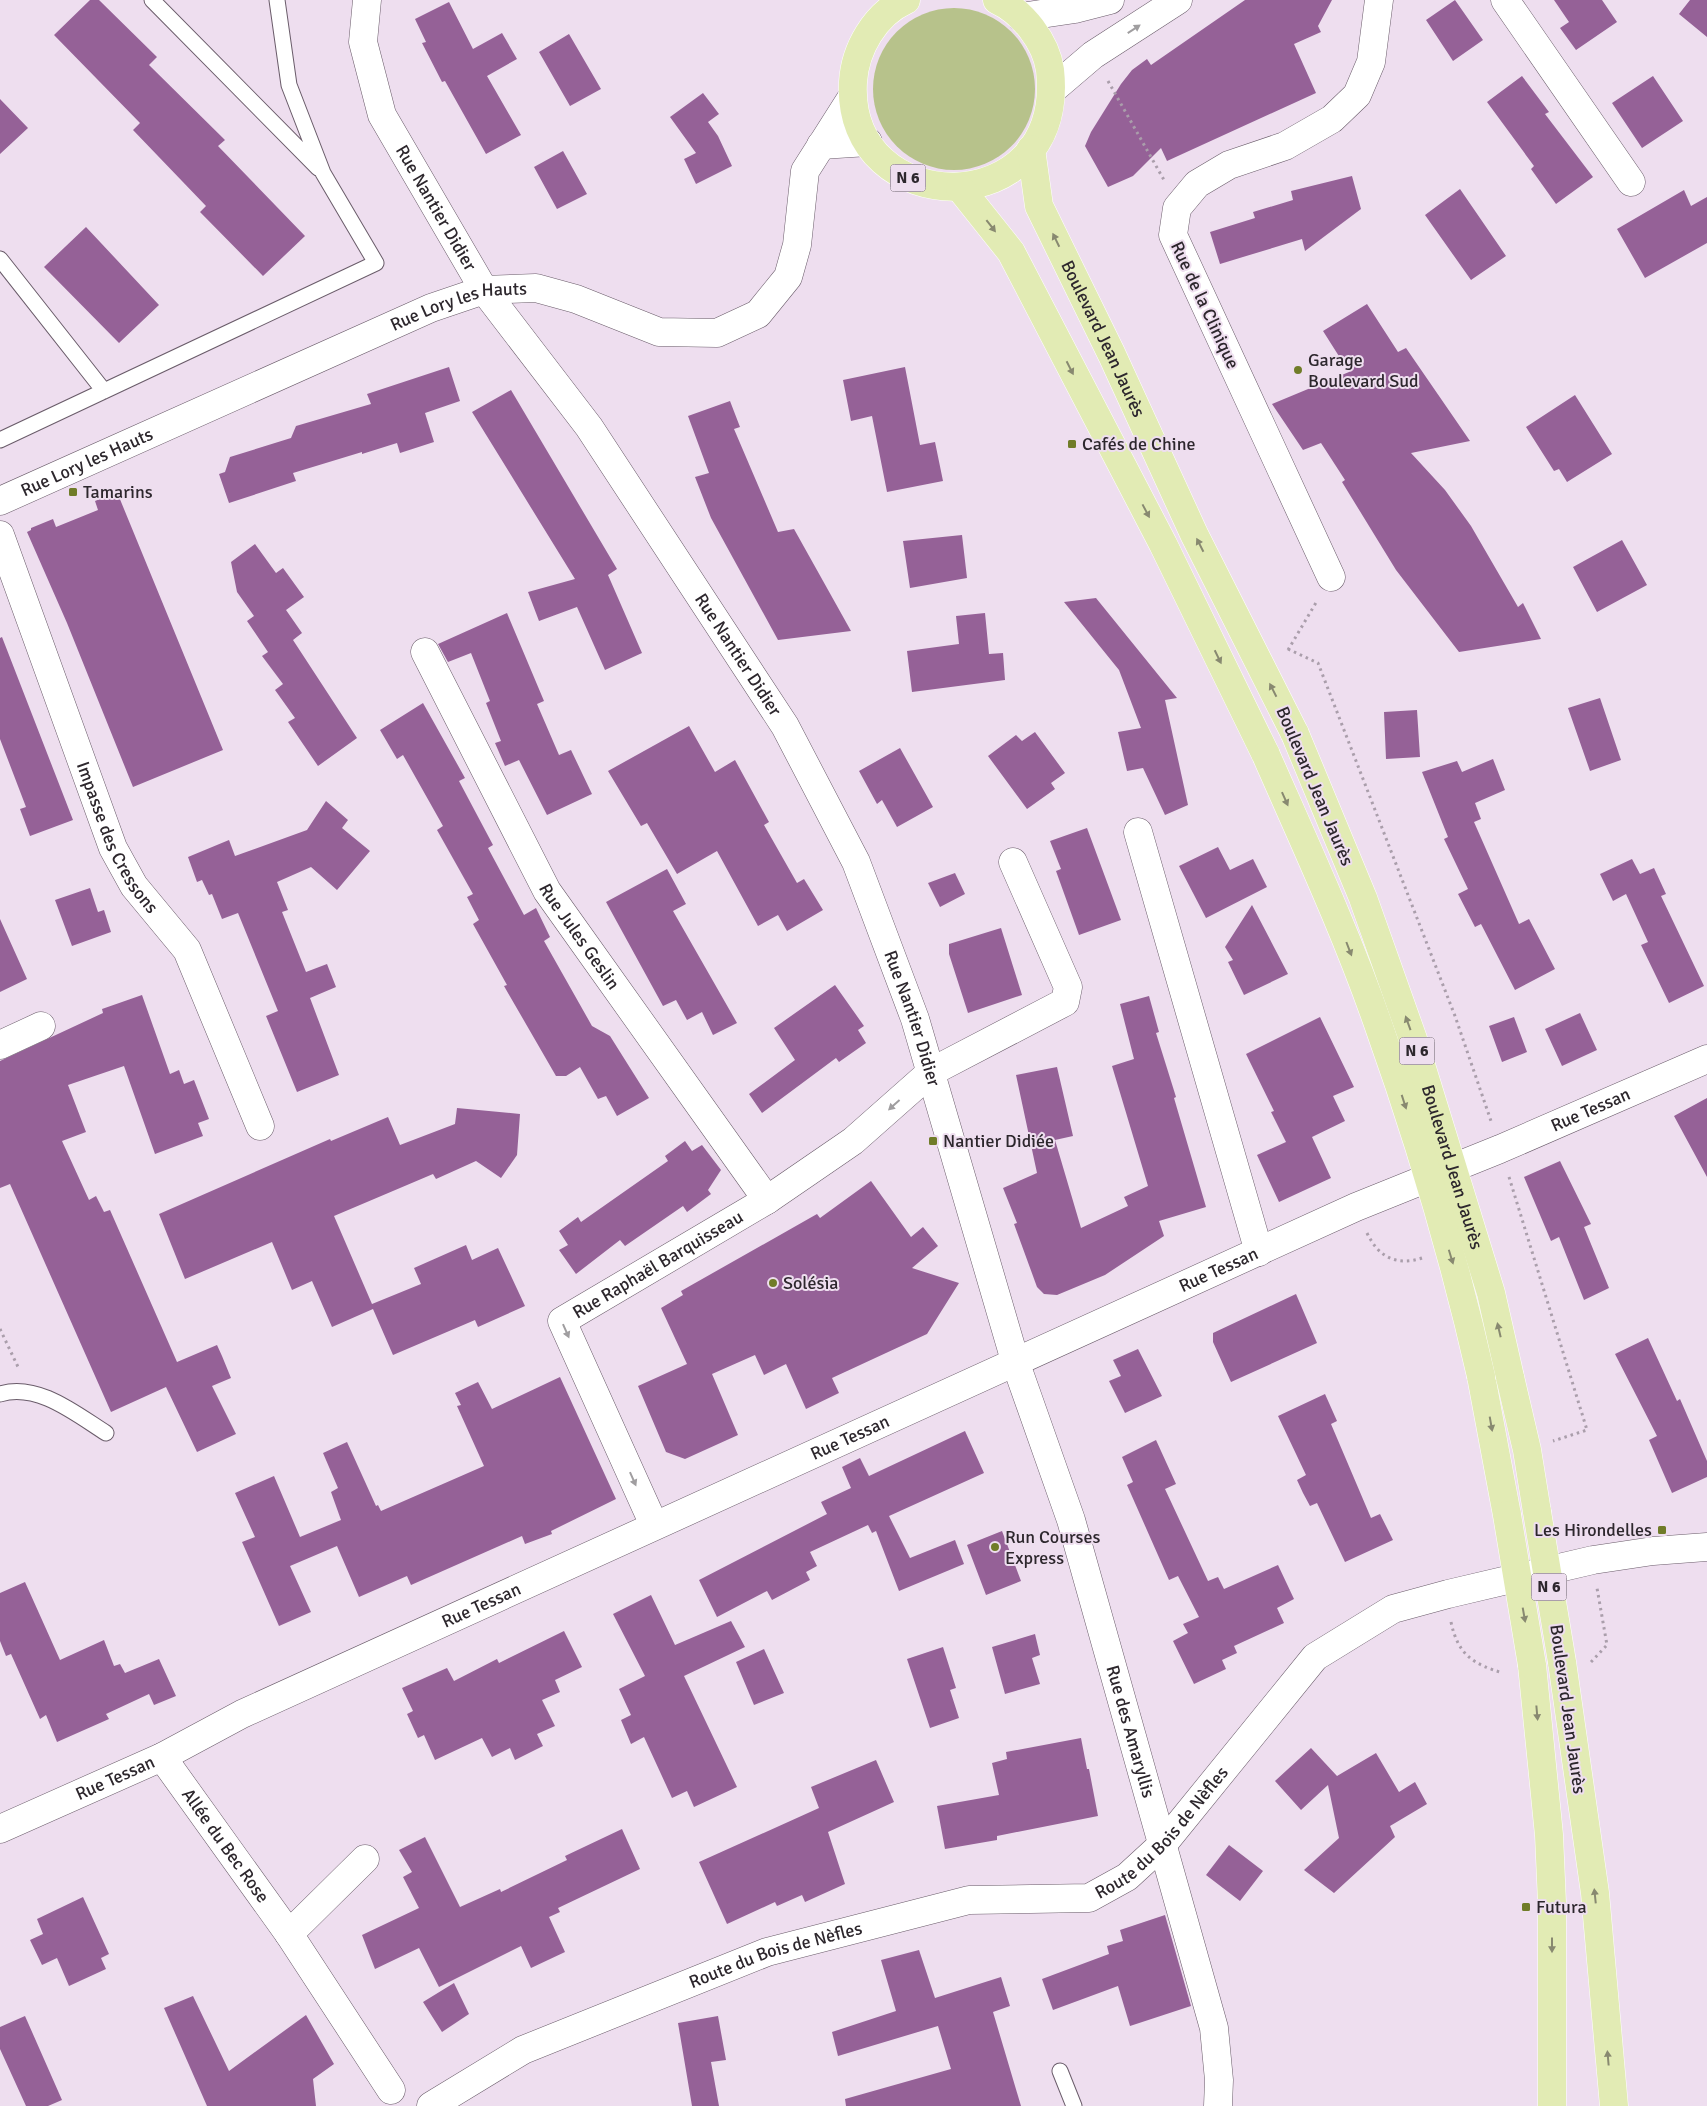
<svg xmlns="http://www.w3.org/2000/svg" width="1707" height="2106" font-family="Signika,sans-serif">
<style>
.green{fill:#b7c28b}
.building{fill:#956197}
.lines{fill:none;stroke-linecap:round;stroke-linejoin:round}
.service-casing{stroke:#6a5c6a;stroke-width:17}
.minor-casing{stroke:#6a5c6a;stroke-width:29}
.tertiary-casing{stroke:#6a5c6a;stroke-width:29}
.primary-casing{stroke:#fff;stroke-width:29}
.path{stroke:#aa9eab;stroke-width:3;stroke-dasharray:2.5 4;stroke-linecap:butt}
.service{stroke:#fff;stroke-width:15}
.minor{stroke:#fff;stroke-width:28}
.tertiary{stroke:#fff;stroke-width:28}
.primary{stroke:#e2ebb4;stroke-width:28}
.primary-bridge-casing{stroke:#fff;stroke-width:29;stroke-linecap:butt}
.primary-bridge{stroke:#e2ebb4;stroke-width:28}
.oneway{fill:#a09ea0}
.oneway2{fill:#888970}
.poi-dot{fill:#707c28;stroke:#eedeef;stroke-width:2}
.labels{text-anchor:middle;dominant-baseline:central;stroke-width:4;stroke-linejoin:round;paint-order:stroke}
.shield{fill:#eedeef;stroke:#675e67;stroke-width:1}
.shield-label{font-size:16px;font-weight:bold;fill:#2d272d}
.street-label{font-size:18px;fill:#2d272d;stroke:#eedeef}
.poi-label{font-size:18px;fill:#2d272d;stroke:#eedeef;text-anchor:start}
</style>
<rect width="100%" height="100%" fill="#eedeef"/>
<path class="green" d="M873 89a81 81 0 1 1 162 0a81 81 0 1 1-162 0Z"/>
<path class="building" d="M90,0H99L157,57L149,65L225,140L218,146L305,236L263,276L200,212L206,206L133,130L140,123L54,35Z
M1245,0H1332L1318,26L1321,32L1294,44L1316,93L1167,161L1161,148L1133,176L1108,187L1085,146L1091,132L1121,84L1132,70L1147,59L1151,65Z
M1455,0L1483,40L1453,61L1426,20Z
M1554,0H1602L1617,22L1576,50L1560,28L1569,22Z
M1690,0H1707V37L1679,14Z
M449,2L473,49L502,33L517,59L487,76L521,135L486,154L445,81L442,82L422,43L426,42L415,19Z
M569,34L601,89L570,106L539,52Z
M1522,76L1549,112L1545,114L1593,177L1556,204L1531,169L1534,166L1487,102Z
M1653,76L1683,121L1642,148L1612,103Z
M703,93L719,114L708,122L718,136L732,166L696,184L684,159L696,153L670,117Z
M0,99L28,128L0,154Z
M563,151L587,194L557,209L534,167Z
M1352,176L1361,209L1305,251L1302,239L1220,264L1210,232L1255,218L1253,212L1293,200L1291,191Z
M1460,189L1506,256L1471,280L1425,215Z
M1684,190L1691,206L1707,197V243L1645,278L1617,229Z
M86,227L159,305L119,343L44,267Z
M1367,304L1398,352L1406,348L1470,441L1411,453L1445,490L1471,526L1518,607L1523,603L1541,639L1459,652L1396,570L1342,482L1345,480L1321,443L1303,450L1272,404L1349,372L1323,331Z
M449,367L460,401L425,413L434,442L400,453L397,443L362,454V452L293,473L296,481L229,503L219,474L225,472L230,457L291,438L296,426L371,404L367,394Z
M905,367L920,445L935,442L943,481L887,492L872,416L851,421L843,380Z
M511,390L617,569L608,575L642,653L605,670L577,607L539,621L528,592L575,579L472,412Z
M1575,395L1612,454L1567,482L1559,469L1554,471L1526,427Z
M730,401L740,427L734,429L778,532L794,529L851,631L778,640L711,518L695,477L709,473L688,416Z
M117,492L223,750L133,787L67,623L27,532L31,530V528L53,519L56,527L98,510L95,501Z
M962,535L967,578L910,588L903,541Z
M1622,540L1647,585L1597,612L1573,567Z
M255,544L276,573L283,568L304,597L286,610L302,633L293,640L357,738L318,766L288,722L295,718L275,690L283,684L262,656L268,652L247,621L254,616L237,592L231,562Z
M1096,598L1177,698L1165,700L1188,805L1165,815L1143,768L1127,771L1118,732L1141,728L1119,670L1064,602Z
M507,613L544,701L537,704L559,755L571,750L592,794L547,815L519,760L505,766L495,743L501,741L486,703L490,701L471,653L448,662L438,644Z
M985,613L989,654L1003,653L1005,680L912,692L907,651L959,644L956,616Z
M2,637L73,820L30,836L20,809L26,807L0,739V638Z
M1600,698L1621,760L1590,771L1568,708Z
M423,703L465,778L459,781L493,845L488,848L524,915L536,908L550,937L544,941L592,1026L610,1036L649,1098L617,1116L606,1096L598,1099L580,1067L566,1076H556L504,986L507,985L473,924L479,920L467,897L473,894L437,830L443,826L403,755L397,759L380,730Z
M1417,710L1420,757L1386,759L1384,712Z
M689,726L715,772L735,760L769,822L764,825L797,883L804,879L823,910L787,931L778,915L758,926L717,851L677,874L647,823L641,826L608,771Z
M1035,732L1065,773L1051,783L1055,789L1027,809L988,756L1016,735L1022,741Z
M900,748L933,807L897,827L882,800L877,804L859,771Z
M1493,759L1505,790L1475,803L1481,819L1474,822L1519,924L1529,919L1555,969L1515,990L1481,924L1475,927L1458,894L1468,889L1444,839L1448,837L1422,772L1457,761L1462,772Z
M326,801L348,820L342,828L370,851L337,890L311,867L277,882L288,910L282,912L306,972L327,964L336,987L310,998L339,1075L297,1092L266,1016L278,1011L238,913L222,919L212,894L209,895L202,880L197,882L188,857L229,840L235,856L307,830Z
M1087,828L1121,920L1079,935L1056,871L1061,869L1050,841Z
M1218,847L1230,870L1253,859L1267,887L1206,918L1179,866Z
M1632,859L1640,874L1654,868L1666,894L1661,896L1704,986L1669,1003L1641,945L1648,942L1626,894L1613,901L1600,874Z
M667,869L686,904L673,911L737,1023L713,1035L702,1012L687,1020L676,1000L663,1006L606,902Z
M955,873L965,894L940,907L928,883Z
M90,888L98,912L104,910L111,932L72,946L55,900Z
M1252,905L1288,974L1244,995L1228,962L1233,960L1225,947Z
M0,919L27,979L0,992Z
M1001,928L1022,995L968,1013L949,954V944Z
M835,985L864,1026L858,1030L866,1043L839,1062L836,1058L762,1113L749,1094L795,1060L774,1028Z
M142,995L170,1074L179,1070L184,1084L194,1080L209,1119L198,1123L203,1136L155,1154L124,1066L68,1085L86,1132L62,1141L89,1200L96,1196L104,1212L110,1210L177,1362L217,1345L222,1356L231,1378L212,1386L236,1434L197,1452L166,1387L111,1412L10,1184L0,1188V1061L103,1013L102,1009Z
M1149,996L1159,1032L1156,1033L1176,1097L1174,1098L1206,1207L1159,1221L1164,1236L1105,1275L1057,1295L1044,1294L1037,1287L1014,1224L1017,1223L1003,1188L1037,1173L1016,1075L1057,1067L1073,1136L1055,1140L1081,1228L1128,1206L1124,1197L1148,1186L1112,1066L1134,1059L1120,1004Z
M1580,1013L1597,1050L1562,1066L1545,1029Z
M1320,1017L1354,1087L1333,1096L1345,1121L1312,1137L1331,1178L1279,1202L1257,1155L1286,1142L1271,1112L1274,1111L1246,1054Z
M1514,1017L1527,1052L1502,1062L1489,1026Z
M1707,1098V1177L1674,1116Z
M457,1108L520,1114L517,1155L501,1178L476,1161L436,1179L433,1174L334,1216L372,1304L421,1284L414,1268L466,1245L472,1260L498,1248L525,1306L478,1327L475,1320L393,1355L373,1309L332,1327L312,1281L292,1290L272,1242L185,1279L159,1214L330,1139L331,1141L388,1117L400,1145L455,1124Z
M685,1141L692,1151L702,1145L721,1170L708,1190L711,1194L687,1212L683,1206L625,1246L620,1240L576,1274L559,1250L568,1245L559,1231L578,1217L581,1222L668,1161L665,1156Z
M1560,1161L1591,1224L1584,1227L1609,1288L1584,1300L1559,1237L1551,1241L1524,1177Z
M871,1181L911,1237L923,1227L938,1246L912,1268L959,1283L927,1334L832,1378L839,1393L806,1409L786,1364L764,1375L755,1355L712,1374L738,1435L685,1459L666,1452L638,1386L687,1364L661,1308L683,1295L681,1291L817,1214L820,1218Z
M1296,1294L1317,1343L1231,1382L1213,1342V1333Z
M1648,1338L1677,1401L1680,1399L1707,1461V1477L1672,1493L1649,1440L1657,1436L1615,1354Z
M1138,1349L1162,1396L1125,1413L1109,1381L1121,1376L1113,1360Z
M560,1377L616,1499L551,1531L552,1534L525,1544L522,1536L411,1585L407,1576L359,1597L337,1546L290,1566L311,1612L279,1626L242,1542L255,1537L235,1493L274,1476L300,1537L341,1520L331,1492L338,1488L323,1453L347,1442L376,1506L378,1505L381,1511L484,1466L457,1406L461,1405L455,1393L478,1382L492,1409Z
M1325,1394L1337,1421L1331,1424L1371,1518L1380,1514L1393,1540L1345,1562L1317,1503L1310,1506L1303,1493L1297,1480L1306,1475L1278,1416Z
M965,1431L984,1473L889,1516L910,1558L955,1540L964,1564L899,1591L876,1531L872,1533L868,1525L810,1552L817,1566L806,1572L810,1580L772,1600L767,1591L717,1617L699,1580L827,1514L821,1502L851,1488L842,1467L860,1458L869,1476Z
M1156,1440L1176,1484L1165,1489L1208,1581L1218,1577L1224,1589L1278,1565L1294,1599L1277,1608L1284,1623L1234,1646L1237,1653L1222,1660L1226,1669L1194,1684L1173,1641L1188,1633L1183,1624L1199,1617L1178,1576L1169,1580L1127,1485L1133,1482L1122,1457Z
M1002,1531L1021,1581L986,1595L967,1545Z
M25,1582L60,1660L104,1640L114,1666L120,1664L125,1673L159,1659L176,1696L154,1705L149,1694L106,1714L109,1719L57,1742L46,1715L40,1719L11,1654L6,1656L0,1641V1593Z
M651,1595L675,1645L731,1621L745,1647L684,1676L737,1787L694,1807L687,1791L672,1798L644,1737L631,1744L621,1720L631,1715L619,1689L645,1676L613,1614Z
M564,1631L582,1667L555,1680L560,1692L542,1700L555,1726L537,1734L543,1746L515,1760L510,1748L492,1757L482,1738L435,1760L424,1735L418,1738L407,1714L413,1711L402,1688L447,1668L454,1681L497,1659L499,1663Z
M1035,1634L1040,1655L1032,1658L1040,1684L1005,1694L992,1647Z
M943,1647L956,1688L950,1690L959,1718L930,1728L907,1659Z
M764,1649L784,1693L754,1705L736,1662Z
M1081,1738L1087,1769H1089L1098,1816L997,1836V1840L945,1849L937,1806L999,1795L992,1763L1007,1759L1006,1752Z
M1311,1748L1337,1776L1376,1753L1399,1792L1415,1782L1427,1804L1390,1826L1395,1837L1334,1893L1304,1870L1339,1838L1328,1785L1301,1810L1275,1781Z
M876,1760L894,1802L828,1832L845,1884L805,1902L802,1895L777,1906L775,1902L727,1924L699,1862L819,1808L811,1787Z
M622,1829L640,1869L558,1908L560,1912L549,1917L565,1952L531,1968L521,1946L439,1987L419,1948L375,1969L362,1935L419,1908L403,1877L412,1872L399,1850L425,1837L460,1907L500,1889L501,1892L567,1860L565,1856Z
M1229,1845L1263,1871L1240,1901L1206,1875Z
M83,1897L109,1954L101,1958L106,1969L69,1986L57,1958L42,1965L30,1940L43,1934L37,1919Z
M1165,1915L1191,2006L1130,2026L1118,1986L1053,2010L1042,1979L1109,1954L1107,1946L1123,1941L1120,1930Z
M919,1950L935,1998L1001,1977L1010,2006L993,2012L1021,2106H846L845,2099L951,2069L938,2026L838,2056L832,2032L896,2011L881,1960Z
M454,1983L469,2014L442,2032L423,2002Z
M193,1996L229,2071L306,2015L334,2064L313,2079L316,2106H207L164,2008Z
M25,2016L62,2100L48,2106H26L0,2049V2027Z
M718,2016L726,2060L711,2062L719,2106H692L678,2023Z"/>
<g class="lines">
<g class="service-casing">
<path id="service" d="M152,0L318,168
M0,259L104,391
M0,440L376,263L323,173L289,85L277,0
M0,1394C37,1382 76,1414 106,1433
M1060,2071L1074,2106"/>
</g>
<g class="minor-casing">
<g id="minor">
<path id="s1" d="M367,0L363,42L382,115L484,290L589,427L785,726L856,862L915,1019L1016,1364L1071,1520L1214,2028L1219,2080L1218,2106"/>
<path d="M1505,0L1631,182"/>
<path id="s2" d="M0,535L113,848L134,886L187,950L260,1126"/>
<path d="M1331,577L1173,235L1177,208L1197,184L1229,165L1285,146L1332,119L1357,95L1371,62L1379,0"/>
<path id="s3" d="M425,652L547,891L767,1200"/>
<path d="M1138,832L1259,1252"/>
<path d="M0,1045L41,1026"/>
<path id="s4" d="M654,1525L562,1321L767,1200L853,1141L931,1072L1065,1002L1068,987L1013,862"/>
<path id="s5" d="M162,1757L289,1934L391,2090"/>
<path id="s6" d="M0,1829L162,1757L242,1714L1356,1207L1500,1149L1707,1059"/>
<path d="M289,1934L365,1859"/>
<path id="s7" d="M431,2106L523,2050L767,1952L969,1900L1089,1898L1127,1877L1164,1843L1315,1657L1393,1609L1448,1594L1593,1560L1653,1551L1707,1547"/>
</g>
</g>
<g class="tertiary-casing">
<g id="tertiary">
<path d="M1021,17L1075,9L1110,0"/>
<path d="M1052,90L1093,55L1178,0"/>
<path d="M821,145L868,142"/>
<path id="s8" d="M0,501L431,308L484,290L536,288L576,299L659,332L717,333L758,314L788,277L797,245L805,171L852,97"/>
</g>
</g>
<g class="primary-casing">
<g id="primary">
<path d="M906,0C875,14 855,49 853,82C845,222 1067,225 1050,70C1046,42 1023,12 997,0"/>
<path id="s9" d="M1031,149L1039,206L1112,355L1194,534L1295,734"/>
<path d="M960,188L1011,252L1163,544L1266,755"/>
<path d="M1481,1376L1507,1515"/>
<path d="M1510,1377L1527,1450L1537,1512"/>
<path d="M1562,1662L1595,1893L1614,2106"/>
<path d="M1532,1665L1549,1835L1552,1903V2106"/>
</g>
</g>
<path class="path" d="M1108,81L1164,180
M1288,649L1318,663L1455,1016L1491,1121
M1288,650L1317,601
M1509,1177L1587,1430L1553,1441
M1367,1233C1379,1258 1397,1266 1422,1258
M0,1329L19,1369
M1451,1622C1458,1655 1473,1664 1503,1673
M1591,1662L1607,1645L1597,1588"/>
<use href="#service" class="service"/>
<use href="#minor" class="minor"/>
<use href="#tertiary" class="tertiary"/>
<use href="#primary" class="primary"/>
<g class="primary-bridge-casing">
<g id="primary-bridge">
<path id="s10" d="M1295,734L1363,898L1413,1039L1491,1293L1510,1377"/>
<path d="M1266,755C1305,844 1346,932 1378,1024C1419,1139 1454,1257 1481,1376"/>
<path d="M1537,1512L1562,1662"/>
<path d="M1507,1515L1532,1665"/>
</g>
</g>
<use href="#primary-bridge" class="primary-bridge"/>
</g>
<defs><path id="oneway-solid" d="M-6-.8H1V-3.2L6.5 0L1 3.2V.8H-6Z" transform="scale(1.25)"/></defs>
<g class="oneway">
<use href="#oneway-solid" transform="translate(1134 29) rotate(-33)"/>
<use href="#oneway-solid" transform="translate(894 1105) rotate(138)"/>
<use href="#oneway-solid" transform="translate(566 1331) rotate(66)"/>
<use href="#oneway-solid" transform="translate(633 1479) rotate(66)"/>
</g>
<g class="oneway2">
<use href="#oneway-solid" transform="translate(991 226) rotate(52)"/>
<use href="#oneway-solid" transform="translate(1056 240) rotate(-116)"/>
<use href="#oneway-solid" transform="translate(1070 368) rotate(63)"/>
<use href="#oneway-solid" transform="translate(1146 511) rotate(62)"/>
<use href="#oneway-solid" transform="translate(1200 545) rotate(-117)"/>
<use href="#oneway-solid" transform="translate(1218 657) rotate(64)"/>
<use href="#oneway-solid" transform="translate(1273 690) rotate(-117)"/>
<use href="#oneway-solid" transform="translate(1285 799) rotate(66)"/>
<use href="#oneway-solid" transform="translate(1349 949) rotate(69)"/>
<use href="#oneway-solid" transform="translate(1408 1023) rotate(-110)"/>
<use href="#oneway-solid" transform="translate(1404 1102) rotate(72)"/>
<use href="#oneway-solid" transform="translate(1451 1257) rotate(73)"/>
<use href="#oneway-solid" transform="translate(1499 1330) rotate(-103)"/>
<use href="#oneway-solid" transform="translate(1491 1424) rotate(80)"/>
<use href="#oneway-solid" transform="translate(1524 1615) rotate(80)"/>
<use href="#oneway-solid" transform="translate(1537 1713) rotate(85)"/>
<use href="#oneway-solid" transform="translate(1595 1896) rotate(-96)"/>
<use href="#oneway-solid" transform="translate(1552 1945) rotate(90)"/>
<use href="#oneway-solid" transform="translate(1608 2058) rotate(-95)"/>
</g>
<g class="poi-dot">
<circle cx="1298" cy="370" r="5"/>
<rect x="1067" y="439" width="10" height="10" rx="2.5"/>
<rect x="68" y="487" width="10" height="10" rx="2.5"/>
<rect x="928" y="1136" width="10" height="10" rx="2.5"/>
<circle cx="773" cy="1283" r="5"/>
<rect x="1657" y="1525" width="10" height="10" rx="2.5"/>
<circle cx="995" cy="1547" r="5"/>
<rect x="1521" y="1902" width="10" height="10" rx="2.5"/>
</g>
<g class="labels">
<g class="shield">
<rect x="890.5" y="164.5" width="35" height="27" rx="4"/>
<rect x="1399.5" y="1037.5" width="35" height="27" rx="4"/>
<rect x="1531.5" y="1573.5" width="35" height="27" rx="4"/>
</g>
<g class="shield-label">
<text x="908" y="178">N 6</text>
<text x="1417" y="1051">N 6</text>
<text x="1549" y="1587">N 6</text>
</g>
<g class="street-label">
<text stroke="none"><textPath href="#s1" startOffset="225">Rue Nantier Didier</textPath></text>
<text transform="translate(1205 305) rotate(65)">Rue de la Clinique</text>
<text stroke="none"><textPath href="#s8" startOffset="500">Rue Lory les Hauts</textPath></text>
<text stroke="none"><textPath href="#s9" startOffset="205">Boulevard Jean Jaurès</textPath></text>
<text stroke="none"><textPath href="#s8" startOffset="95">Rue Lory les Hauts</textPath></text>
<text stroke="none"><textPath href="#s1" startOffset="765">Rue Nantier Didier</textPath></text>
<text transform="translate(1315 786) rotate(67)">Boulevard Jean Jaurès</text>
<text stroke="none"><textPath href="#s2" startOffset="325">Impasse des Cressons</textPath></text>
<text stroke="none"><textPath href="#s3" startOffset="324">Rue Jules Geslin</textPath></text>
<text stroke="none"><textPath href="#s1" startOffset="1170">Rue Nantier Didier</textPath></text>
<text stroke="none"><textPath href="#s6" startOffset="1746">Rue Tessan</textPath></text>
<text stroke="none"><textPath href="#s10" startOffset="461">Boulevard Jean Jaurès</textPath></text>
<text stroke="none"><textPath href="#s4" startOffset="335">Rue Raphaël Barquisseau</textPath></text>
<text stroke="none"><textPath href="#s6" startOffset="1341">Rue Tessan</textPath></text>
<text stroke="none"><textPath href="#s6" startOffset="936">Rue Tessan</textPath></text>
<text stroke="none"><textPath href="#s6" startOffset="531">Rue Tessan</textPath></text>
<text transform="translate(1568 1709) rotate(82)">Boulevard Jean Jaurès</text>
<text stroke="none"><textPath href="#s1" startOffset="1916">Rue des Amaryllis</textPath></text>
<text stroke="none"><textPath href="#s6" startOffset="126">Rue Tessan</textPath></text>
<text stroke="none"><textPath href="#s7" startOffset="798">Route du Bois de Nèfles</textPath></text>
<text stroke="none"><textPath href="#s5" startOffset="109">Allée du Bec Rose</textPath></text>
<text stroke="none"><textPath href="#s7" startOffset="378">Route du Bois de Nèfles</textPath></text>
</g>
<g class="poi-label">
<text x="1308" y="360">Garage<tspan x="1308" dy="21">Boulevard Sud</tspan></text>
<text x="1082" y="444">Cafés de Chine</text>
<text x="83" y="492">Tamarins</text>
<text x="943" y="1141">Nantier Didiée</text>
<text x="783" y="1283">Solésia</text>
<text x="1652" y="1530" text-anchor="end">Les Hirondelles</text>
<text x="1005" y="1537">Run Courses<tspan x="1005" dy="21">Express</tspan></text>
<text x="1536" y="1907">Futura</text>
</g>
</g>
</svg>
